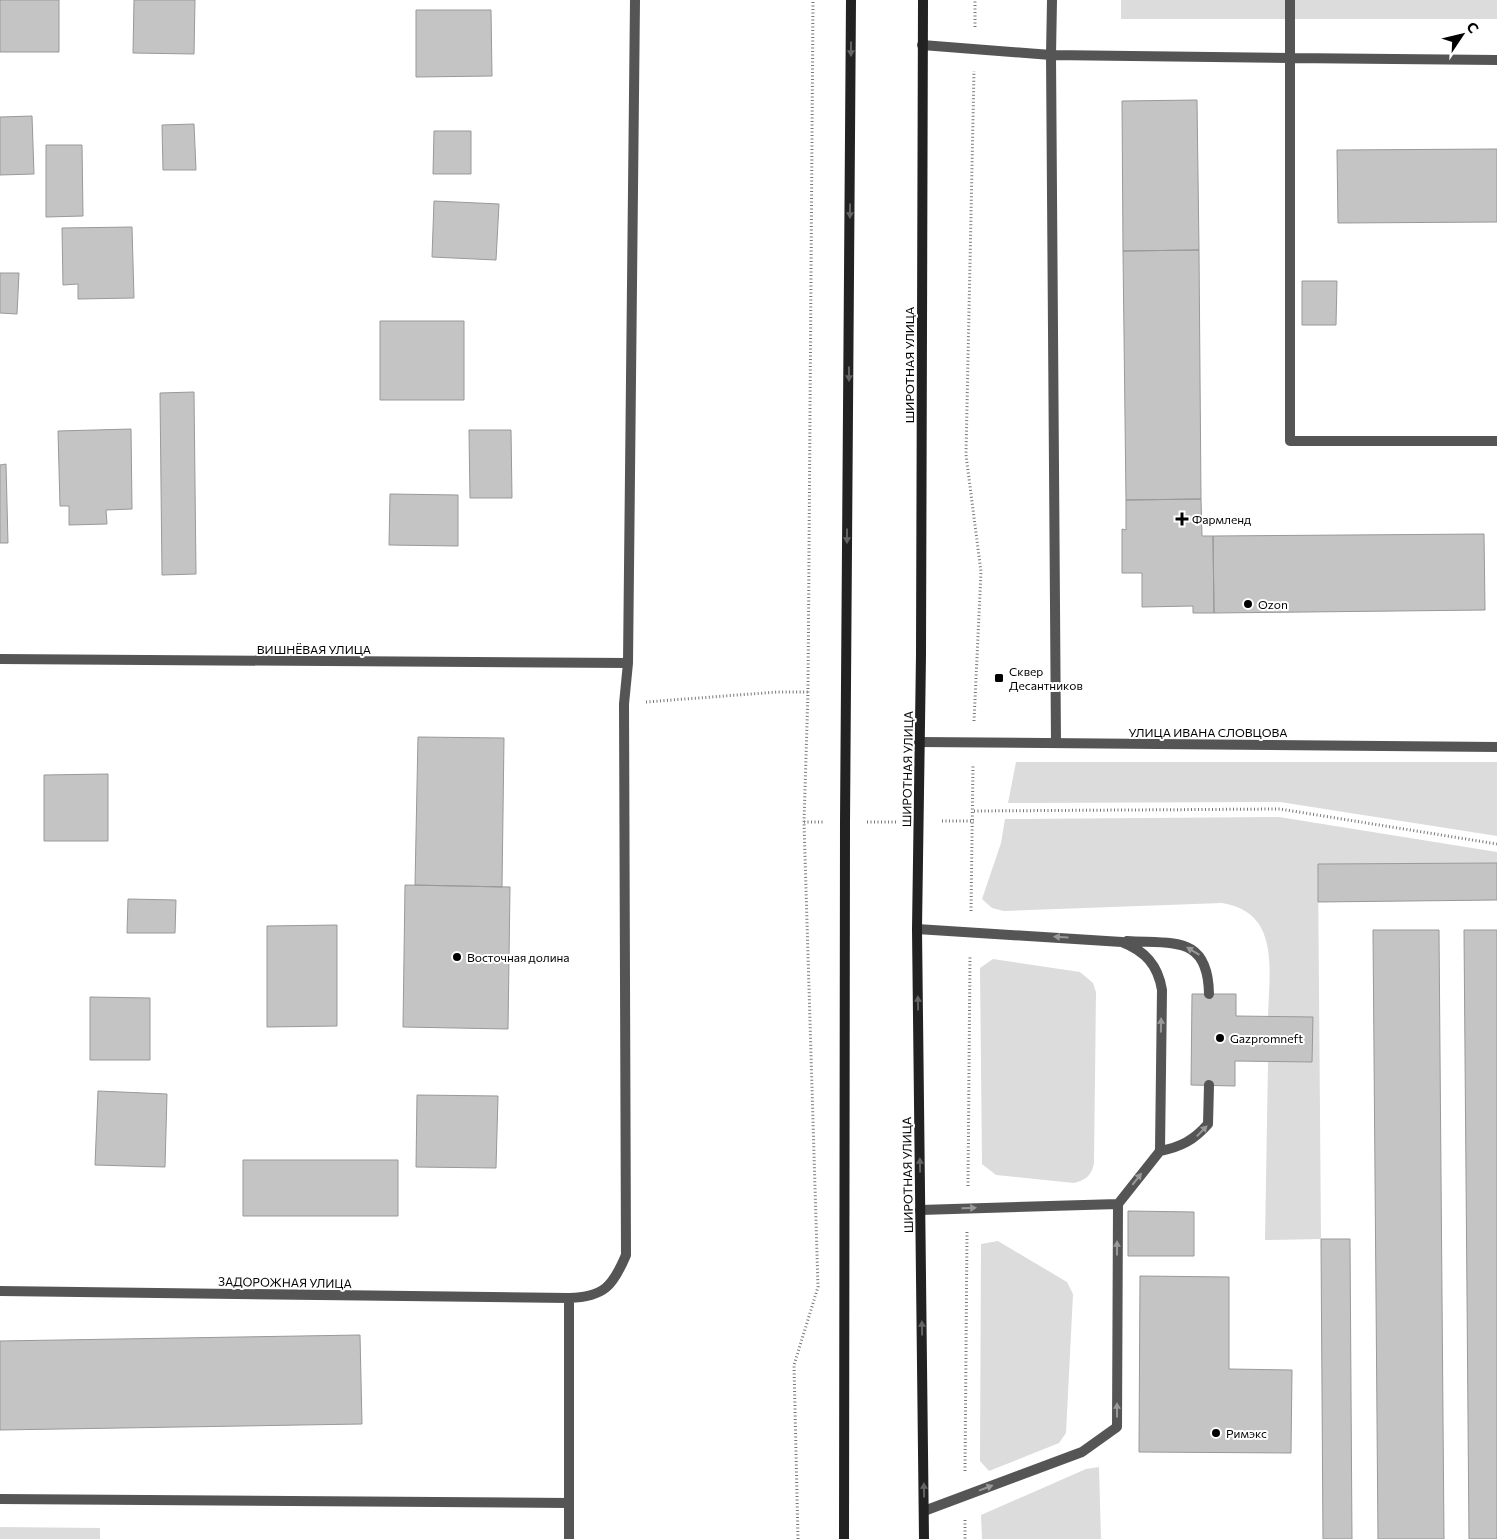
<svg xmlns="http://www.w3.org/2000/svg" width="1497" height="1539" font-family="Commissioner,sans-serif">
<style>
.green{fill:#dcdcdc}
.building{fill:#c4c4c4;stroke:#999}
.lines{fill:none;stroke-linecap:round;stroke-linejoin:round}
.path{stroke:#777;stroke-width:3;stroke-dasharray:1 2.5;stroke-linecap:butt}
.service{stroke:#555;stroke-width:10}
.minor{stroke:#555;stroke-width:10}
.secondary{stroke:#222;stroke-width:10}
.oneway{fill:#646464}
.oneway2{fill:#999}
.poi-dot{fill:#000;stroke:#fff;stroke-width:2}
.labels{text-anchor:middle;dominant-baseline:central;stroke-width:4;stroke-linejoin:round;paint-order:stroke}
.street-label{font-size:12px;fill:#000;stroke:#fff}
.poi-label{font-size:12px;fill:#000;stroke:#fff;text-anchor:start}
</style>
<rect width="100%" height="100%" fill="#fff"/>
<path class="green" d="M1121,0H1497V19H1121Z
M1016,762H1497V836L1280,802L1008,803Z
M1279,817L1497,852V863L1318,864L1321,1239L1265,1240L1268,1062H1312L1268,1017C1269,972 1281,912 1222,903L1004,911L992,908L982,899L1001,843L1005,819Z
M993,959L1080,972L1093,983L1096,992L1094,1163C1092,1175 1086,1180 1074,1183L996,1175L982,1164L980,968Z
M998,1241L1067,1282L1073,1294L1066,1433L1059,1443L989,1471L980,1461L981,1244Z
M1099,1467L1101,1539H982L981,1515L1086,1469Z
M0,1527L100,1528V1539H0Z"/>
<path class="building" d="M0,0H59V52H0Z
M134,0H195L194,54L133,53Z
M416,10H491L492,76L416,77Z
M1197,100L1199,250L1123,251L1122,101Z
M32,116L34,174L0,175V117Z
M194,124L196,170H163L162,125Z
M434,131H471V174H433Z
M46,145H82L83,216L46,217Z
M1497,149V222L1338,223L1337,150Z
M434,201L499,204L496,260L432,257Z
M132,227L134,298L78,299V284L63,285L62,228Z
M1199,250L1201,499L1126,500L1123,251Z
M0,273H19L17,314L0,313Z
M1302,281H1337L1336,325H1302Z
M380,321H464V400H380Z
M194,392L196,574L162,575L160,393Z
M131,429L132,509L106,510L107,524L69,525V506H60L58,431Z
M469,430H511L512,498H470Z
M6,464L8,543H0V465Z
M390,494L458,495V546L389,545Z
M1201,499L1202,536H1213L1214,613H1193V606L1142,607V573H1122V529L1126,530V500Z
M1484,534L1485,610L1214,613L1213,536Z
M418,737L504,738L502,887L415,885Z
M108,774V841H44V775Z
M1497,863V900L1318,902V864Z
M405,885L510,887L508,1029L403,1027Z
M128,899L176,900L175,933H127Z
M337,925V1026L267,1027V926Z
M1373,930H1439L1444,1539H1378Z
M1464,930H1497V1539H1469Z
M1192,994H1236V1016L1313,1017L1312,1062L1235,1061V1086L1191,1085Z
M90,997L150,998V1060H90Z
M98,1091L167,1094L165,1167L95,1165Z
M417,1095L498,1096L496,1168L416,1167Z
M243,1160H398V1216H243Z
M1128,1211L1194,1212V1256H1128Z
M1321,1239H1350L1352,1539H1323Z
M1140,1276L1229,1277V1369L1292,1370L1291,1453L1139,1452Z
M360,1335L362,1424L0,1430V1341Z"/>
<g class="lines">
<path class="path" d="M975,27V0
M646,702L777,692H808
M974,721L981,572L966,455L974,71
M974,811L1280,809L1497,844
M942,821H974
M804,822H823
M867,822H896
M971,911L973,765
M968,1186L970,955
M965,1471L967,1232
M965,1520V1539
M798,1539L794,1365L818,1287L804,822L808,692L813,0"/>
<path class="service" d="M1290,0V58L1497,60
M922,45L1051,55L1052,0
M1056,743L1051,55L1290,58V441H1497
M917,929L1122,942C1145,951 1158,965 1162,990L1160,1151L1118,1204L920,1210
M1127,941C1174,944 1208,935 1209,994
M1160,1151C1181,1147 1194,1140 1208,1124L1209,1085
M0,1499L569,1503
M924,1511L1082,1452L1117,1427L1118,1204"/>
<path class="minor" d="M0,659L628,663
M919,742L1497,747
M0,1291L569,1298C604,1297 613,1286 626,1255L624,704L628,663L635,0
M569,1539V1298"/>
<path class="secondary" d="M923,0L921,655L917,929L924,1539
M844,1539L845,822L851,0"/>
</g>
<defs><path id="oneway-solid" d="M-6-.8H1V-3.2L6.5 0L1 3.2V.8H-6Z" transform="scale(1.25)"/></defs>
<g class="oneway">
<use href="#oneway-solid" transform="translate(851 49) rotate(90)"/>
<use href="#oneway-solid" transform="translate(850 211) rotate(90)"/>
<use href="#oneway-solid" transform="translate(849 374) rotate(90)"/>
<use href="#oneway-solid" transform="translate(847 536) rotate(90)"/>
<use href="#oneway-solid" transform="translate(918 1003) rotate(-91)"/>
<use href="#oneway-solid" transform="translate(920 1165) rotate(-91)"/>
<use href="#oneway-solid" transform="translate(922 1328) rotate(-91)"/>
<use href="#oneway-solid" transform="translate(924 1490) rotate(-91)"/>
</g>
<g class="oneway2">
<use href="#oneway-solid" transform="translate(1061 937) rotate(-176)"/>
<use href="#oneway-solid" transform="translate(1193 951) rotate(-149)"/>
<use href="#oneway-solid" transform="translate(1161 1025) rotate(-89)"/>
<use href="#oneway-solid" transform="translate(1202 1131) rotate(-46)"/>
<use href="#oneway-solid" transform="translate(1137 1179) rotate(-52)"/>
<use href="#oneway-solid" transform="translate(969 1208) rotate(-2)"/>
<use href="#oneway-solid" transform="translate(1117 1248) rotate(-90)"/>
<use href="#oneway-solid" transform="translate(1117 1410) rotate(-90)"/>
<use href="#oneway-solid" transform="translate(986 1488) rotate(-21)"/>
</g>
<g class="poi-dot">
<path d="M1179.5 511.5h5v5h5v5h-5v5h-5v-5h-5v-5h5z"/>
<circle cx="1248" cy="604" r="5"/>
<rect x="994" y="673" width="10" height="10" rx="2.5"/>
<circle cx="457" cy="957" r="5"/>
<circle cx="1220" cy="1038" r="5"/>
<circle cx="1216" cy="1433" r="5"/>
</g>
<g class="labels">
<g class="street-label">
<text transform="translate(909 365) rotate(-90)">ШИРОТНАЯ УЛИЦА</text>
<text x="314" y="649">ВИШНЁВАЯ УЛИЦА</text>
<text x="1208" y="732">УЛИЦА ИВАНА СЛОВЦОВА</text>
<text transform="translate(907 769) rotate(-89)">ШИРОТНАЯ УЛИЦА</text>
<text transform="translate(907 1175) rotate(-91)">ШИРОТНАЯ УЛИЦА</text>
<text transform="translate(285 1282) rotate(1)">ЗАДОРОЖНАЯ УЛИЦА</text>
</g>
<g class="poi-label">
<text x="1192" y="519">Фармленд</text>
<text x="1258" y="604">Ozon</text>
<text x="1009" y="671">Сквер<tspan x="1009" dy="14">Десантников</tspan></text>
<text x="467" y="957">Восточная долина</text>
<text x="1230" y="1038">Gazpromneft</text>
<text x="1226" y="1433">Римэкс</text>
</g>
</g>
<g transform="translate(1462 35) rotate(55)" stroke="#ffffff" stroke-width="4" paint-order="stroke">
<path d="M0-4L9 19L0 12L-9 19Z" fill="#000000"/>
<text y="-8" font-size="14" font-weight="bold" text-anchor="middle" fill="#000000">С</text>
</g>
</svg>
